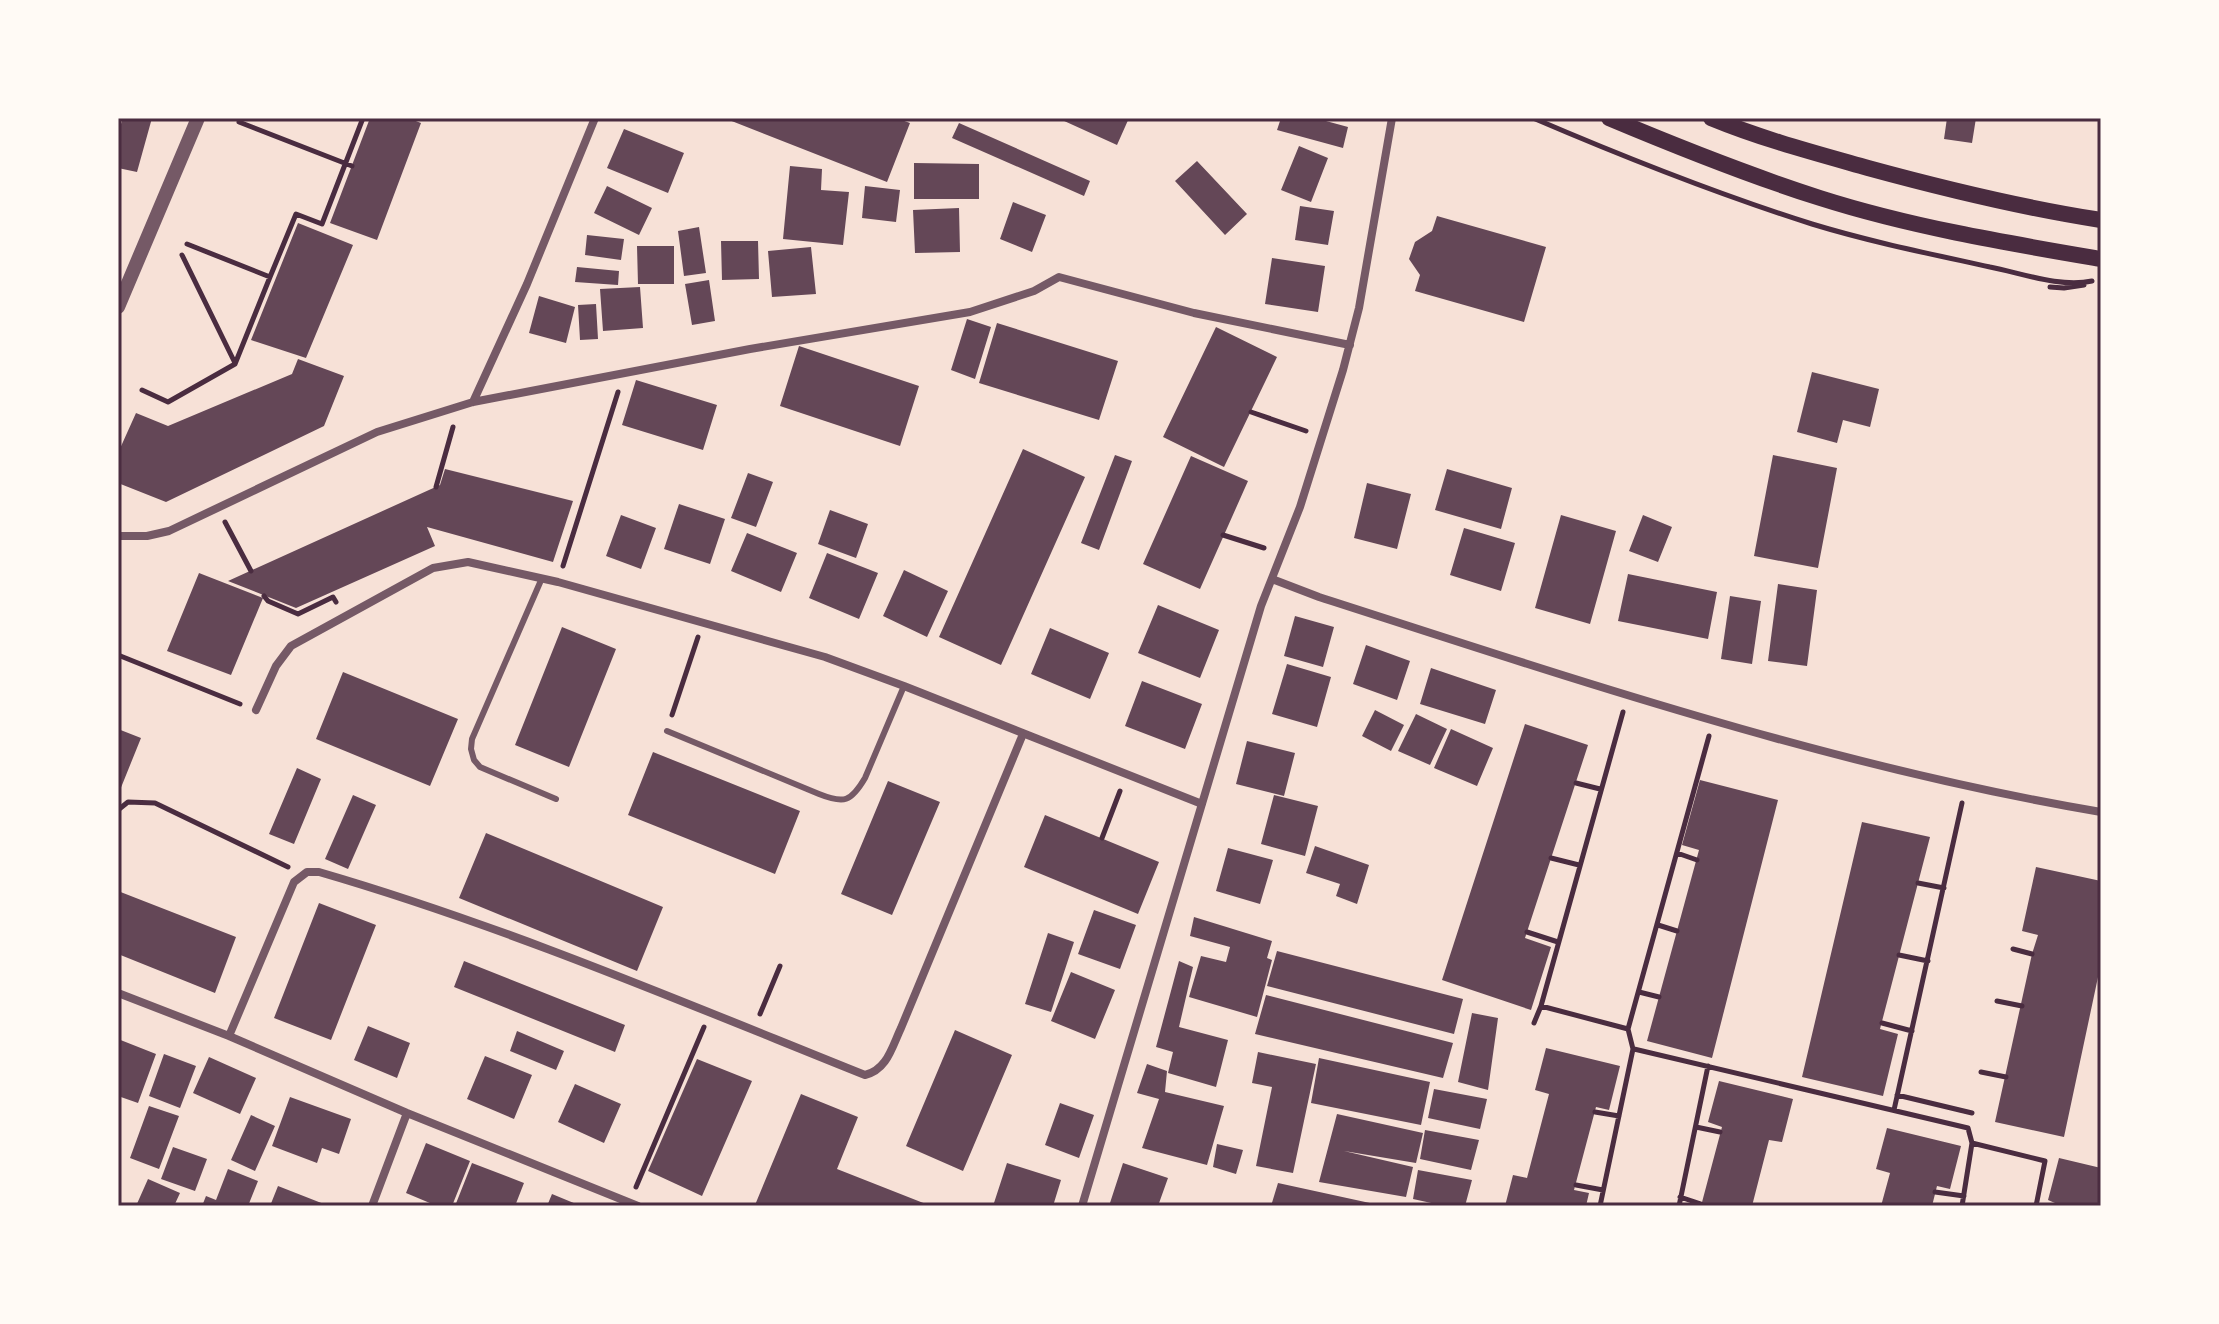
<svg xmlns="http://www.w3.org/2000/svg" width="2219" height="1324" font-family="'Source Sans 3',sans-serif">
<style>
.building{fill:#644757}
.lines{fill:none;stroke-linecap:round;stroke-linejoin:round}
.path{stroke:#4a2c40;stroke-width:5}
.service{stroke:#755966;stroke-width:6}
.minor{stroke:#755966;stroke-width:8}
.tertiary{stroke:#755966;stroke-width:14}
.secondary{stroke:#4a2c40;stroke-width:16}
.neatline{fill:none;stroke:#4a2c40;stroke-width:3}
</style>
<rect width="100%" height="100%" fill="#f7e1d7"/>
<path class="building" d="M123,118H152L137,172L118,168V133Z
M370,118H408L421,123L377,240L330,223Z
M724,118H896L910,123L887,182Z
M1063,118H1129L1117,145L1062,120Z
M1281,118H1315L1348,127L1343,148L1277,130Z
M1947,118H1976L1972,143L1944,139Z
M959,123L1090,181L1084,196L952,138Z
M624,129L684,153L668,193L607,168Z
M1299,146L1328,158L1311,202L1281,190Z
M1197,161L1247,214L1225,235L1175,181Z
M914,163L979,164V199H914Z
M790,166L822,169L821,190L849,192L843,245L783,239Z
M607,186L652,208L639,235L594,213Z
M865,186L900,190L896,222L862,218Z
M1013,202L1046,215L1032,252L1000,239Z
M1300,206L1334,211L1328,245L1295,240Z
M959,208L960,252L915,253L913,210Z
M1437,216L1546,247L1524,322L1415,291L1420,275L1409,259L1415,242L1432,231Z
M298,223L353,245L306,358L251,340Z
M699,227L706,273L684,276L678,231Z
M587,235L624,239L621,260L585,255Z
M721,241H758L759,279L722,280Z
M637,246H674V284H638Z
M811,247L816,294L772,297L768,251Z
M1272,258L1325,266L1318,312L1265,304Z
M577,267L619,271L618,285L575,282Z
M709,280L715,321L692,325L685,284Z
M640,287L643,328L603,331L600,289Z
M539,296L575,307L566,343L529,333Z
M596,304L598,339L580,340L578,305Z
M967,319L991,327L975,379L951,370Z
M997,323L1118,361L1099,420L979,383Z
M1216,327L1277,357L1224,467L1163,437Z
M799,346L919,386L900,446L780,406Z
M298,359L344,376L324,426L166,502L118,483V453L136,413L168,426L292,374Z
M1812,372L1879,389L1870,427L1843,420L1837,443L1797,432Z
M636,380L717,405L703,450L622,425Z
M1023,449L1085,477L1001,665L939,637Z
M1115,455L1132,461L1099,550L1081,543Z
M1773,455L1837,468L1818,568L1754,556Z
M1191,456L1248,481L1200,589L1143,564Z
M445,469L573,501L553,562L427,527L435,546L296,608L228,581L440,485Z
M1447,469L1512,488L1501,529L1435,510Z
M748,473L773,482L756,527L731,518Z
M1367,483L1411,494L1397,549L1354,538Z
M679,504L725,519L710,564L664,549Z
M830,510L868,524L856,558L818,544Z
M621,515L656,528L641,569L606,556Z
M1561,515L1616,531L1590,624L1535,608Z
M1643,515L1672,527L1658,562L1629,551Z
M1464,528L1515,543L1501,591L1450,575Z
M747,533L797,553L781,592L731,571Z
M827,553L878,573L859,619L809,598Z
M904,570L948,591L927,637L883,616Z
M199,573L263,598L231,675L167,651Z
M1628,574L1717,592L1708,639L1618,621Z
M1778,584L1817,590L1807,666L1768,661Z
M1730,596L1761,601L1752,664L1721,659Z
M1158,605L1219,630L1200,678L1138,653Z
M1295,616L1334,627L1323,667L1284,656Z
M562,627L616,649L569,767L515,745Z
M1050,628L1109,653L1090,699L1031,674Z
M1366,645L1410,661L1397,700L1353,684Z
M1287,664L1331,677L1317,727L1272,714Z
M1431,668L1496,690L1485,724L1420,704Z
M343,672L458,719L430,786L316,739Z
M1142,681L1202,704L1185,749L1125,726Z
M1375,710L1404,725L1391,751L1362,736Z
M1416,714L1447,729L1430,765L1398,751Z
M1525,724L1588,745L1525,938L1551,947L1531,1010L1442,980Z
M118,729L141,738L118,795Z
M1451,729L1493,748L1477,786L1434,768Z
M1247,741L1295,753L1284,796L1236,784Z
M653,752L800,811L775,874L628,815Z
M297,768L321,779L294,844L269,834Z
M1700,780L1778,800L1712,1058L1647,1041L1699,850L1682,845Z
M888,781L940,802L892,915L841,894Z
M353,795L376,805L348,869L325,859Z
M1274,795L1318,806L1305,856L1261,844Z
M1045,815L1159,862L1138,914L1024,867Z
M1862,822L1930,837L1880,1029L1898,1034L1883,1096L1802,1077Z
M486,833L663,907L637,971L459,898Z
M1315,846L1369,865L1357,904L1336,896L1340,884L1306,873Z
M1228,848L1273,860L1260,904L1216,891Z
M2036,867L2101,881V963L2064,1137L1995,1122L2032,954L2038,935L2022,931Z
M118,891L236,937L215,993L118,954Z
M319,903L376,925L331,1040L274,1018Z
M1094,910L1136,925L1120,969L1078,954Z
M1194,917L1272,941L1267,958L1272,960L1257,1017L1189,997L1201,956L1226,962L1230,947L1190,936Z
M1048,933L1074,942L1051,1012L1025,1004Z
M1277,951L1463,999L1454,1034L1267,986Z
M464,961L625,1025L615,1052L454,987Z
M1179,961L1193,967L1179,1027L1228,1040L1216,1087L1168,1073L1173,1052L1156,1047Z
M1071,972L1115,990L1095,1039L1051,1021Z
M1266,995L1453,1043L1443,1078L1255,1034Z
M1472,1013L1498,1018L1488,1090L1458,1082Z
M368,1026L410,1043L397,1078L354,1060Z
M955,1030L1012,1055L963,1171L906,1146Z
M517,1031L564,1051L556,1070L510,1051Z
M118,1039L156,1054L138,1103L118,1096Z
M1546,1048L1620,1066L1609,1110L1596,1107L1574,1190L1589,1193L1586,1206H1505L1513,1175L1527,1178L1549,1094L1535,1090Z
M1258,1052L1316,1064L1293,1173L1256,1166L1272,1087L1252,1083Z
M164,1054L196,1066L180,1108L149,1096Z
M485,1056L532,1075L514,1119L467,1099Z
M209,1057L256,1078L240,1114L193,1093Z
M1319,1058L1430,1082L1421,1125L1311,1103Z
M697,1059L752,1081L702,1196L648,1171Z
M1147,1064L1167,1071L1165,1092L1224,1106L1207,1165L1142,1148L1159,1099L1137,1093Z
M1719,1081L1793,1099L1782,1142L1769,1140L1752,1206H1701L1722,1127L1708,1122Z
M575,1084L621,1104L604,1143L558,1122Z
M1434,1089L1487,1099L1480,1129L1428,1118Z
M801,1094L858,1117L837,1169L931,1206L755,1205Z
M290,1097L351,1119L339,1154L322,1148L317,1163L272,1146Z
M1060,1103L1094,1115L1079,1158L1045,1145Z
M149,1106L179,1116L159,1169L130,1158Z
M1337,1114L1423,1133L1416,1163L1344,1151L1413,1167L1406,1197L1319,1182Z
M251,1115L275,1126L255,1171L231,1160Z
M1887,1128L1961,1146L1950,1189L1937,1186L1932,1206H1881L1890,1173L1876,1169Z
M1425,1130L1479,1140L1471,1170L1420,1159Z
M426,1143L470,1161L452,1206H437L406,1193Z
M1217,1144L1243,1150L1236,1174L1213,1167Z
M173,1147L207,1159L195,1191L161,1179Z
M2059,1158L2101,1168V1206H2062L2048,1200Z
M472,1163L524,1183L515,1206H455Z
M1007,1163L1061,1180L1053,1206H993Z
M1123,1163L1168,1178L1158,1206H1109Z
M228,1169L258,1181L248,1206H202L206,1196L216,1200Z
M1418,1170L1472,1180L1465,1206H1445L1413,1199Z
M148,1179L180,1193L174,1206H136Z
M1278,1183L1379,1205L1378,1206H1271Z
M278,1186L329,1206H270Z
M552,1194L581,1206H547Z"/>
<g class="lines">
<path class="path" d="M1533,118C1624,157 1717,194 1812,224C1871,242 1931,254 1990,267C2021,273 2060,288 2092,281
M239,122L352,166
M187,244L270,277L296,214L322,224L363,118
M182,255L235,363
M2050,287L2064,288L2084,285
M142,390L168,402L235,364L270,277
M1251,412L1306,431
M436,487L453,427
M225,522L251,571
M1223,535L1264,548
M563,566L618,392
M264,596L268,601L298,614L333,597L336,602
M118,655L240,704
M672,715L698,637
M1576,783L1600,789
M118,810L128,802L155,803L288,867
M1102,838L1120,791
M1677,853L1697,860
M1551,858L1579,865
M1918,883L1944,888
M1658,925L1677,931
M1527,932L1558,942
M2013,949L2032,954
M1899,955L1928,961
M1639,992L1659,997
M1997,1001L2022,1006
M1541,1006L1628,1029
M760,1014L780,966
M1534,1023L1541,1006L1623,712
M1882,1023L1912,1031
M1634,1049L1968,1128L1972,1143L1962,1206
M1981,1072L2006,1077
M1897,1095L1972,1113
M1894,1110L1962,803
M1595,1112L1619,1116
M1696,1127L1720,1132
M1972,1143L2045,1161L2036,1206
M1576,1185L1603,1190
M636,1187L704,1027
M1935,1192L1964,1196
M1680,1197L1701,1204
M1600,1206L1633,1049L1628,1029L1709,736
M1679,1206L1708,1066"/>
<path class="service" d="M542,578L472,739L471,749L474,760L480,767L556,799
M667,731L819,794C844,804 851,802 865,778L904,686"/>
<path class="minor" d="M473,402L527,284L595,118
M118,536H147L169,531L377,432L473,402L750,349L970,312L1034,291L1059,277L1194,313L1350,345
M1272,579L1319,597C1577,680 1834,767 2101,812
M256,710L276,666L291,646L433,568L468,562L558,582L825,657L904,686L1202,804
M118,993L229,1036L407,1113L638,1206
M229,1036L294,882L307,872H319C505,926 685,1003 865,1075C887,1070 892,1047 901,1028L1023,734
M372,1206L407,1113
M1082,1206L1261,606L1300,507L1343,370L1359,308L1392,118"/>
<path class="tertiary" d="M118,307L198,118"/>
<path class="secondary" d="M1609,118C1678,147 1748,175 1820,198C1911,227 2007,243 2101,259
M1711,118C1762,139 1815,153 1868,168C1945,189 2023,208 2101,220"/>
</g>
<rect width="2219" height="1324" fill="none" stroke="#fffaf5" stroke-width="240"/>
<rect x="120" y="120" width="1979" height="1084" class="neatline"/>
</svg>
